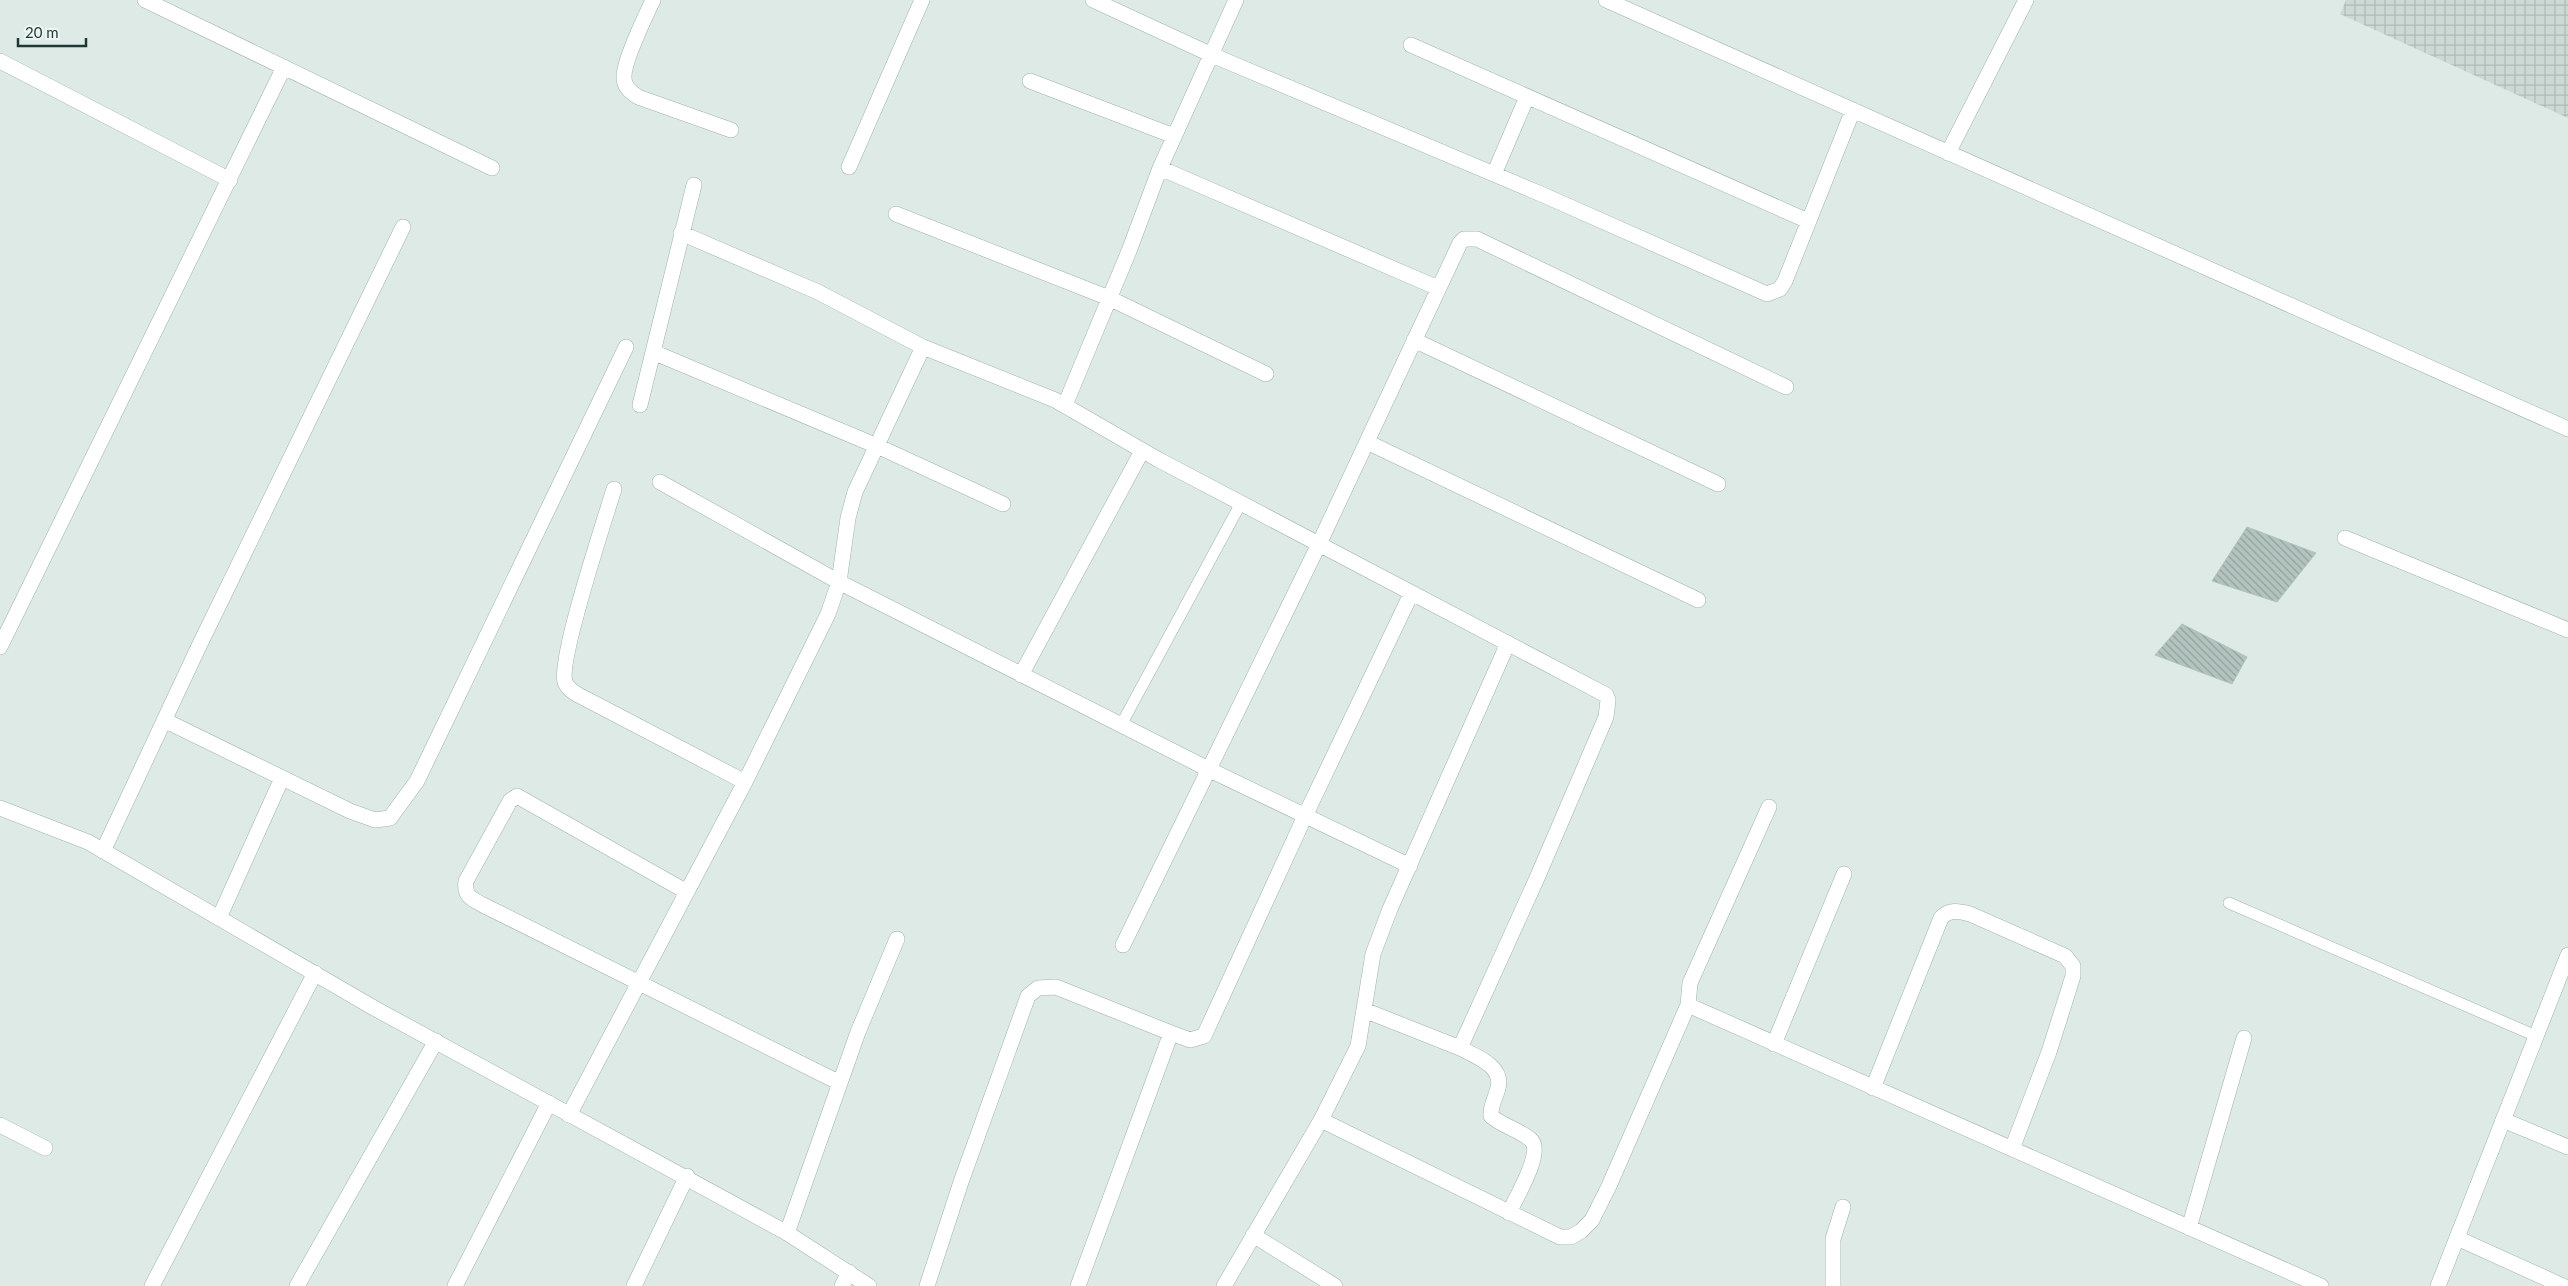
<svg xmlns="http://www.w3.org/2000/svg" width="2568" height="1286" font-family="Lato,sans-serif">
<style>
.industrial{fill:url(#industrial-grid)}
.building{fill:url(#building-back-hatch);stroke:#b0c3bd}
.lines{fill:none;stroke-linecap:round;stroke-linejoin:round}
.service-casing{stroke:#a1b1ad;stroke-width:12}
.minor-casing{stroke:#a1b1ad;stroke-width:16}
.tertiary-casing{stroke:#a1b1ad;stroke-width:16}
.service{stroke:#fff;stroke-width:11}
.minor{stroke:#fff;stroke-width:15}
.tertiary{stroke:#fff;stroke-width:15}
</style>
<defs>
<pattern id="industrial-grid" width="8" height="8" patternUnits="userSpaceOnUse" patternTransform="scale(1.25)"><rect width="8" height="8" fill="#ccd9d5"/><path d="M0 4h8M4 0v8" fill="none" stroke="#afbbb7"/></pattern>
<pattern id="building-back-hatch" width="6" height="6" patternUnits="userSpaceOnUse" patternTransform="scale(1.25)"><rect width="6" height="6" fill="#b3c4bf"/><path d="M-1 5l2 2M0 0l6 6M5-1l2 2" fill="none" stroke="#91a09c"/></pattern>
</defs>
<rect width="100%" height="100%" fill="#deeae6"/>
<path class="industrial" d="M2346,0H2568V118L2340,14Z"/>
<path class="building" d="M2247,527L2316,553L2277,602L2212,581Z
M2182,624L2247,657L2232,684L2155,655Z"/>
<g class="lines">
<g class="service-casing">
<path id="service" d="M1121,725L1241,503
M2229,903L2536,1036"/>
</g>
<g class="minor-casing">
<path id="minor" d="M145,0L492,168
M653,0C646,15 623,62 624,78C624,87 631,92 638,97L731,130
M1093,0L1212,55L1541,194L1767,294L1780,289L1785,281L1853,110
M1606,0L2568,429
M1411,45L1808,221
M0,61L230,180
M1030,81L1174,136
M1948,153L2026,0
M849,167L922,0
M1160,168L1438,288
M1494,174L1527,97
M896,214L1109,298L1266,374
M681,233L818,292L923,347L1055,400L1159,460L1606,695L1608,700L1606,717L1537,878L1460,1048L1364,1010
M1414,340L1718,484
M653,352L877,446L1003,504
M640,405L694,185
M1065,405L1129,251L1160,168L1236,0
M1367,442L1698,600
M660,482L839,582L1210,770L1410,866
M614,489C605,519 558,660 565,682C568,691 580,696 588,700L745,782
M2345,538L2568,630
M0,647L284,67
M1021,675L1142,451
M164,720L350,811L375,820L390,818L417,781L626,347
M103,851L199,646L403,227
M687,892L517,796L510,801L466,881C464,895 470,898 481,904L840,1083
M219,918L282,778
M1123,945L1319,544L1460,243L1464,239H1477L1786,387
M1688,1005L1690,983L1769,807
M1774,1044L1844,874
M1460,1048C1475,1056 1504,1066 1498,1088C1496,1097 1490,1106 1491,1116C1502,1126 1520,1130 1531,1140C1544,1152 1515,1199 1509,1213
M1873,1088L1941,918C1949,909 1959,911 1970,914L2065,956L2073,966V976L2049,1052L2012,1149
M569,1115L745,782L828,614L839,582L848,518L855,492L923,347
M1321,1120L1358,1046L1373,954L1390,909L1508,643
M2503,1120L2568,1147
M0,1125L45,1148
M2189,1228L2244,1038
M787,1233L858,1032L897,939
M1253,1235L1335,1286
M2457,1238L2563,1286
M152,1286L315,973
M297,1286L436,1041
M455,1286L549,1103
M634,1286L687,1176
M842,1286L849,1272
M927,1286L961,1182L1028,996L1038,988L1056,987L1171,1033
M1078,1286L1171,1033L1190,1040L1204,1036L1305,816L1411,594
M1224,1286L1321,1120L1560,1237H1571L1581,1231L1592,1220L1609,1186L1688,1005L2321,1286
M1833,1286V1239L1843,1207"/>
</g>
<g class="tertiary-casing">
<path id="tertiary" d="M0,808L88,842L374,1008L787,1233L869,1286
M2438,1286L2568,955"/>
</g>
<use href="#service" class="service"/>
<use href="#minor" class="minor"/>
<use href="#tertiary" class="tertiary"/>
</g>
<path d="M18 38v8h68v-8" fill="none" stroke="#1f3935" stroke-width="2.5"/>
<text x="25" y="38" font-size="15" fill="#1f3935" stroke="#eef6f3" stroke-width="4" paint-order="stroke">20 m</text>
</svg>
